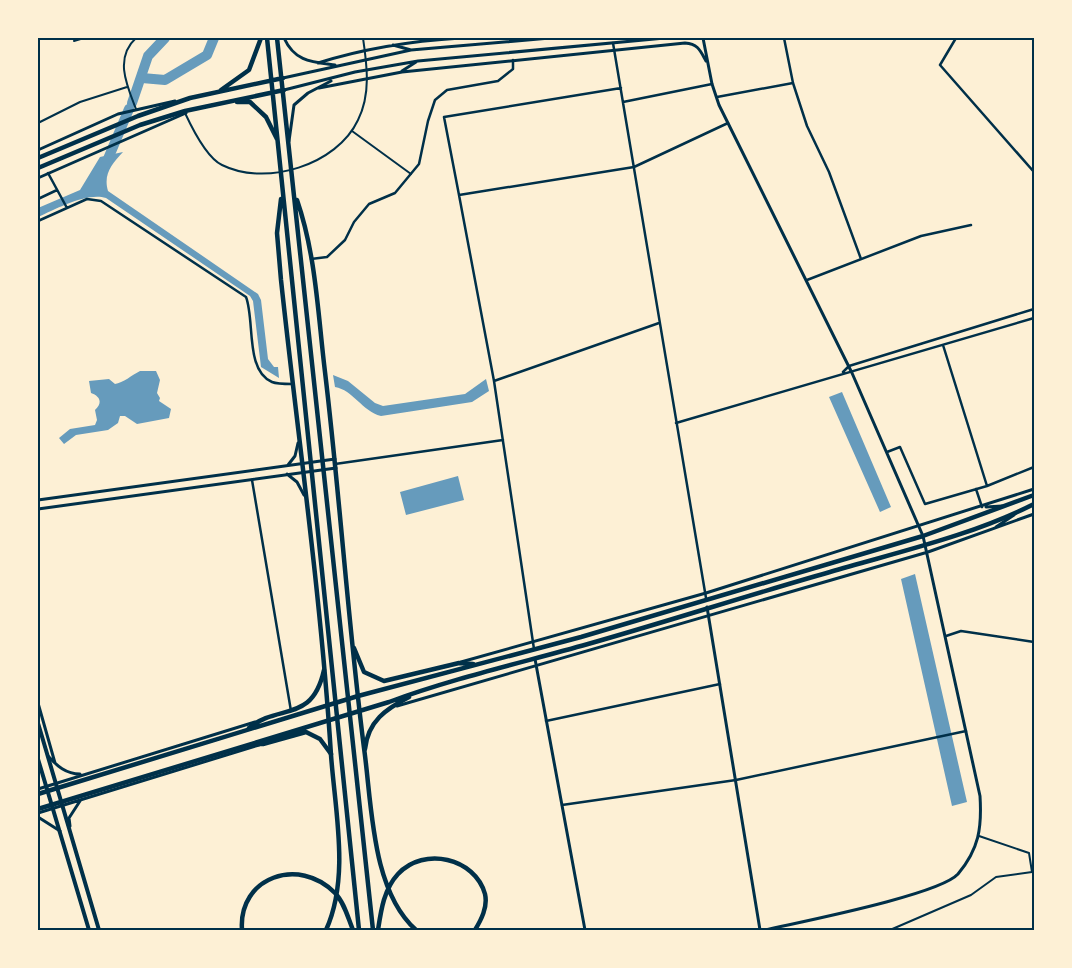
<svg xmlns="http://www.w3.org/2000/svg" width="1072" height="968" font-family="'PT Sans Narrow',sans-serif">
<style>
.water{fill:#669bbc}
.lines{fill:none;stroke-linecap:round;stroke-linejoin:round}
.river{stroke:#669bbc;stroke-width:10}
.pedestrian{stroke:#003049;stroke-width:2}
.minor{stroke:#003049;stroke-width:2.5}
.tertiary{stroke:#003049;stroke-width:3}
.secondary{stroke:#003049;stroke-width:4}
.primary{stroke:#003049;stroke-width:4.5}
.trunk{stroke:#003049;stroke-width:4.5}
.neatline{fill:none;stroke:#003049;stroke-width:2}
</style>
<rect width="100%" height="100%" fill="#fdf0d5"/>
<path class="water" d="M123,152C112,164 103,174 108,191L258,294L261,300L268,359L274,367H278L279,378L261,367L253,301L250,296L106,198C87,192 56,209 38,217V208L80,190L100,157Z
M140,371H156L160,380L157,393L160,398L159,401L171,409L169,418L137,424L125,416H120L118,423L108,430L76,435L64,444L59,438L70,429L95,425L97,420L95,410C103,403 100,396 91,393L89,381L109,379L115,384C123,383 132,375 140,371Z
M333,375L348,381L375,403L383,406L465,394L486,379L489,391L472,402L381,416C362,411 353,390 335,387Z
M842,392L891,507L880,512L829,397Z
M458,476L464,500L406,515L400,492Z
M915,574L967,802L952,806L901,579Z"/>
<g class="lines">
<path class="river" d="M142,78L165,80L207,55L214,38
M132,103L148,56L165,38
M105,166L129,109"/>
<path class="pedestrian" d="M136,38C114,58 127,86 136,109
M74,41L84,38
M185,113C192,128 207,158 222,165C266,187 337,165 358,120C371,94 367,65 363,38
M38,123L80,102L127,87
M352,131L411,174
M890,930L971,895L996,877L1032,872L1029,853L979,836"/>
<path class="minor" d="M784,38L793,83L807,126L829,172L861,259
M956,38L940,65L1034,172
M613,43L706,598
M621,88L444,117L459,195L634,167L728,123
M717,97L793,83
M623,102L712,84
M48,173L67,208
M459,195L494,381L534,649
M38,199L57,190
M38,221L87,199L101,201L246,297C255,320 245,371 272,382C277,384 286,384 292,384
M311,259L327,257L345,240L354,222L369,204L395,193L419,164L428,121L435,100L447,90L498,81L513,69V60
M807,280L921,236L971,225
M843,372L849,366L1034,309
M494,381L659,323
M676,423L1034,318
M887,452L900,447L925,504L987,486L943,345
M335,464L503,440
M252,480L291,711
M987,486L1034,467
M976,489L982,507
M946,636L961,631L1034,642
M546,721L720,684
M562,805L736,780L966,731"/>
<path class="tertiary" d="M284,38C295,62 312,62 335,65
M703,38L712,84L719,105L852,373L923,536L980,796C982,828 979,849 958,874C939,895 799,922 765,930
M393,45L411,50
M318,63C365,48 411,41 461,38
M402,71L416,62
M283,78L411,50L550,38
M319,88L402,72L685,43C698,44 700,50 706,61
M284,90L355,72L418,61L665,38
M289,141L294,105L308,93L331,81
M38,150L118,114L175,101
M38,178L186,113
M288,465L295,456L298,443
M287,474L297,482L304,495
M38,500L335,459
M986,507L1002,506
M38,509L336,468
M996,527L1014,515
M707,607L760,930
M535,659L585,930
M461,662L706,593L1034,489
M38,703L55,763
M397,706L928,552L1034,514
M48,756C57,766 66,774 80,774
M38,789L255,722
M38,813L259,745
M38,817L60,831
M70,826L69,818L80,801"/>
<path class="secondary" d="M38,723L99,930
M38,759L89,930"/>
<path class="primary" d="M354,648L364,672L384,681L459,663L473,664
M249,728C279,703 312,724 324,670
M255,744H263L306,732L320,739L331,754
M365,749C368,721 386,709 409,697
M38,794L358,696L581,637L923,536L1034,495
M38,809L389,702C454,678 521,663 588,644C669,621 749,595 830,572C898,552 971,536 1034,504"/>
<path class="trunk" d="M267,38L359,930
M277,38L373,930
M221,90L249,70L261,38
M237,102H250L266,117L277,139
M38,158L138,116L190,98L283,78
M38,168L140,125L185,111L284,90
M281,199L277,233L281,280C298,438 321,596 331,755C335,811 350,877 326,930
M297,200C316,255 318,315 325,372C340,497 348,623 364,748C372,804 371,890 416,930
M242,930C238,877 299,856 335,893C344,902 348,918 353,930
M378,930C381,910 384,889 398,874C424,846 475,858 485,894C488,907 481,920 475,930"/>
</g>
<rect width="1072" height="968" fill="none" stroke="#fdf0d5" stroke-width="78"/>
<rect x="39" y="39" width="994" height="890" class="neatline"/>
</svg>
